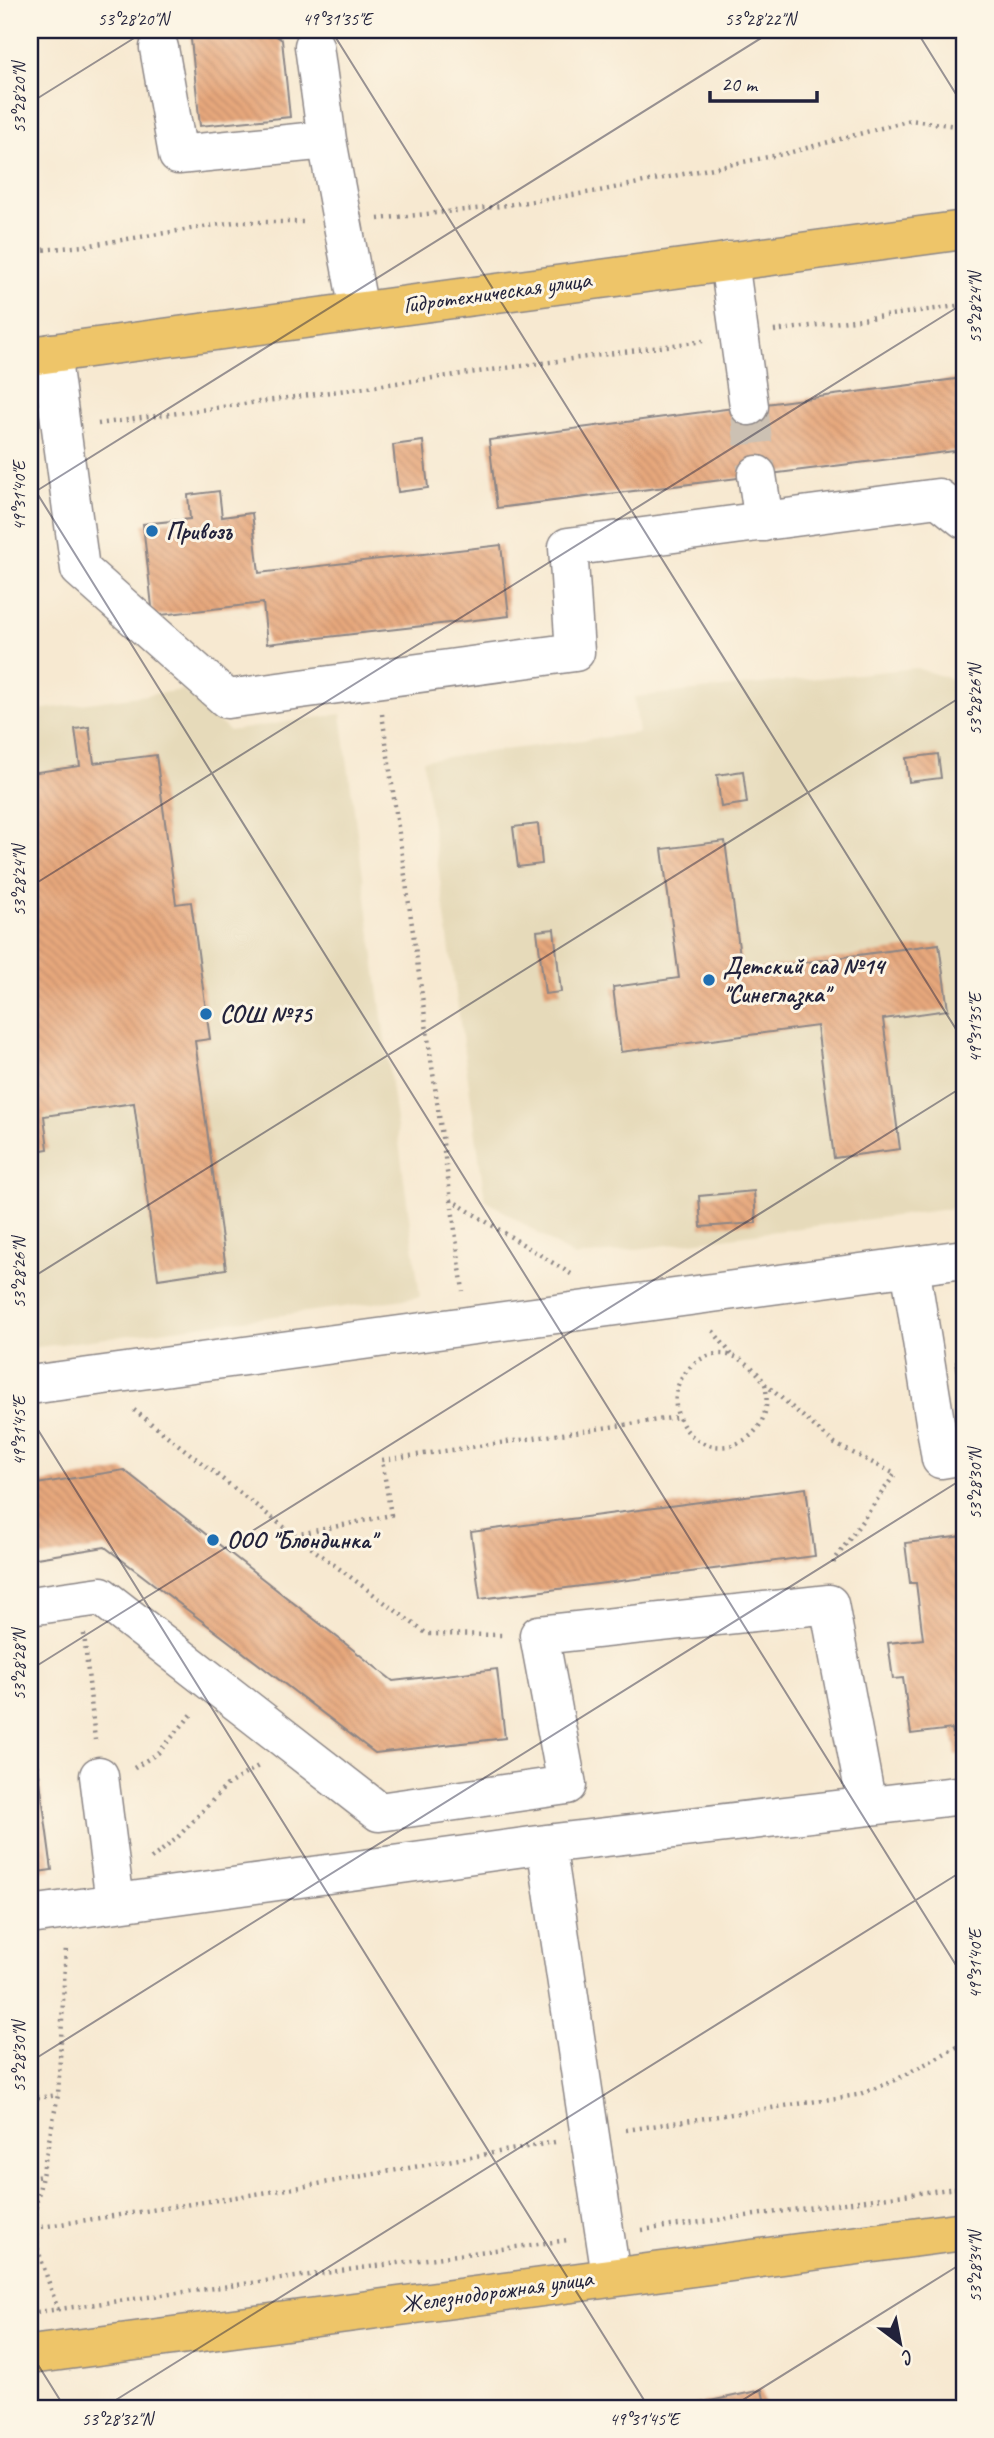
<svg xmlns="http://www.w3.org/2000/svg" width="994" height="2438" font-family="Caveat,sans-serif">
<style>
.built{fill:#e6daba}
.building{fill:url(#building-back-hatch)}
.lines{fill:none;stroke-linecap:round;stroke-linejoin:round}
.minor-tunnel{stroke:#ccc1b3;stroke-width:38;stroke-dasharray:38 19;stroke-linecap:butt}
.minor-casing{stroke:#8c8686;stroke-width:41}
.major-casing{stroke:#8c8686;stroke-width:41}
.path{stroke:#8c8686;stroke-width:4.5;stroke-dasharray:2 5;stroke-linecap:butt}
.minor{stroke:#fff;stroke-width:38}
.major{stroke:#eec569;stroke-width:38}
.ticks{fill:none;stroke:#22223b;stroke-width:2;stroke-opacity:0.45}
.poi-dot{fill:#1f6fb2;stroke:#fcf5e5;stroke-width:2.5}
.labels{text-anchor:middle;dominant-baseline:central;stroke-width:6;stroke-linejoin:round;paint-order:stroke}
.street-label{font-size:24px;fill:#22223b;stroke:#fcf5e5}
.poi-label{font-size:24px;font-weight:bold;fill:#22223b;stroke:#fcf5e5;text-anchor:start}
.neatline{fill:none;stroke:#22223b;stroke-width:2.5}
.ticks-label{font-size:18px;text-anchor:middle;fill:#22223b}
</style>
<defs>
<pattern id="building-back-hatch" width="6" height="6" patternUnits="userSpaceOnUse" patternTransform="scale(1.75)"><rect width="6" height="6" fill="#e6a77c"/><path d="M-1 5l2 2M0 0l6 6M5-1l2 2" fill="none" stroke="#c58f6c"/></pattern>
</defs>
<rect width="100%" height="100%" fill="#fcf5e5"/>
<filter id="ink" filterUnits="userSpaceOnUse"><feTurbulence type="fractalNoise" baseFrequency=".0143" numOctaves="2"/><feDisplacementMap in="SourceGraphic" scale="14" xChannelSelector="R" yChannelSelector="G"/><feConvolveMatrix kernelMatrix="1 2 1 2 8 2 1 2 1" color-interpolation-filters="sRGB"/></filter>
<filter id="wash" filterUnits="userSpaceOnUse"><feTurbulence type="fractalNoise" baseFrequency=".00686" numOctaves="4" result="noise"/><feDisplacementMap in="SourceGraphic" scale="28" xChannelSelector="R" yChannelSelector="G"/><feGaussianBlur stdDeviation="1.57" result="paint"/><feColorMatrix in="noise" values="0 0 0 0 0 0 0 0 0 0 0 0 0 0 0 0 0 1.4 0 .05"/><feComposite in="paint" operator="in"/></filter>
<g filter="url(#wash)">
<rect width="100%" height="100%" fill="#f7e9d1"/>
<path class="built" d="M916,668L964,683V1207L574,1257L485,1199L423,760L639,733L634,697Z
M183,690L229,731L341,714L420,1297L30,1348V711Z"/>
<g id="blocks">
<path class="building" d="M190,30H268L282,40L290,117L200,126Z
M964,378V458L954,451L497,508L489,440Z
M423,441L428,488L398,492L393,445Z
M219,491L222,517L252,513L259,573L501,545L509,616L267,644L263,603L153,616L143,524L190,519L188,495Z
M89,727L94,763L156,755L176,904L191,902L210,1039L195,1041L226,1269L158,1279L134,1103L44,1116L48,1149L30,1152V773L80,766L75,729Z
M938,754L941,778L909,782L906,758Z
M743,771L747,803L721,807L717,775Z
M538,824L542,864L518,867L513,827Z
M725,841L742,971L939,944L948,1010L883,1019L900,1149L834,1158L817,1026L621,1052L613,987L679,978L662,849Z
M554,929L561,992L545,994L537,931Z
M754,1191L756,1223L701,1227L699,1196Z
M964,1361V1402H963L956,1362Z
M124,1470L393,1681L497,1669L505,1738L375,1753L105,1547L30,1559V1485Z
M806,1488L815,1556L480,1599L471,1532Z
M964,1536V1754L956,1755L952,1729L911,1734L903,1678L893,1679L888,1643L923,1639L916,1583H910L905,1543Z
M38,1766L52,1870L30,1873V1768Z
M762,2390L766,2408H682V2407Z"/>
</g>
</g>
<g filter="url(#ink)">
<use href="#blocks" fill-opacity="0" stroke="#8c8686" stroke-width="2"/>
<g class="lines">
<path class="minor-tunnel" d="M749,406L757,475"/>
<g class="minor-casing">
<path id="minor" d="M314,46L327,140L359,311
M159,48L178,155L327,140
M729,261L749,406
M51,353L80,569L227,699L575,652L568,547L938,498L964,519
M757,475L764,522
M910,1266L941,1459L964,1455
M30,1385L964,1259
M30,1606L101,1596L379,1812L567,1785L539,1635L829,1604L867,1806
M99,1776L115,1903
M546,1844L611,2276
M30,1915L546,1844L964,1795"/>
</g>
<g class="major-casing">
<path id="major" d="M30,356L964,230
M30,2355L964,2231"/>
</g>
<path class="path" d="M378,219L494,207L599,191L788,153L911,120L964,127
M30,251L84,246L234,222H307
M774,331L964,305
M98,424L703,341
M382,714L451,1200L571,1274
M451,1200L463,1291
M713,1331L732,1355
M765,1384C779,1451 695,1470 677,1412C674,1400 676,1386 683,1376C707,1341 746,1351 765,1384L835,1444L895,1474L834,1561L833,1568
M134,1410L294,1535L427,1634L503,1635
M295,1535L391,1515L382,1460L679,1417
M84,1634L95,1740
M134,1768L158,1753L193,1713
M151,1859L176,1839L227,1785L260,1765
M30,2099L58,2095
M626,2130L857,2095L892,2082L964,2043
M30,2178L42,2176
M35,2228L301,2187L555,2142
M642,2230L964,2187
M58,2310L38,2250L35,2228L37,2201L58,2095L66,1946
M30,2313L568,2240"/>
<use href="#minor" class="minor"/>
<use href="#major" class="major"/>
</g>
</g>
<path class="ticks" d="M331,30L964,1042M916,30L964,107M30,103L147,30M30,482L964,1978M30,495L774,30M30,887L964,303M30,1279L964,695M30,1417L649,2408M30,1670L964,1086M30,2062L964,1478M30,2352L65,2408M103,2408L964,1870M730,2408L964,2262"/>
<g class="poi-dot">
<circle cx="152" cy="531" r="7"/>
<circle cx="709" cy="980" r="7"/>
<circle cx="206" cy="1014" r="7"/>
<circle cx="213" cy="1540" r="7"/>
</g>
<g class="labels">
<g class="street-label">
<text transform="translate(497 292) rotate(-8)">Гидротехническая улица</text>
<text transform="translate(497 2291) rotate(-8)">Железнодорожная улица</text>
</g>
<g class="poi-label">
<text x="166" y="531">Привозъ</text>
<text x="723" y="966">Детский сад №14<tspan x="723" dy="28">"Синеглазка"</tspan></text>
<text x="220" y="1014">СОШ №75</text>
<text x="227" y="1540">ООО "Блондинка"</text>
</g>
</g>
<rect width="994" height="2438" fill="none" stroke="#fcf5e5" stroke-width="77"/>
<g transform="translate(900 2343) rotate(148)" stroke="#fcf5e5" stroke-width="5" paint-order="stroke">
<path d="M0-5L12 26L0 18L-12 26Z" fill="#22223b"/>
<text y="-10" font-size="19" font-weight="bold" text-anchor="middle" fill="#22223b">С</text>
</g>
<path d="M710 91v10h107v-10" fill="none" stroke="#22223b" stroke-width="3.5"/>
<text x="721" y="91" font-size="21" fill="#22223b" stroke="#fcf5e5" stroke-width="5" paint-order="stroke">20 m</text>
<rect x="38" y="38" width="918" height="2362" class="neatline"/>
<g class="ticks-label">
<text x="133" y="25">53°28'20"N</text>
<text x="337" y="25">49°31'35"E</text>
<text x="760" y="25">53°28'22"N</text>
<text transform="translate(19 98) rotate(-90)" y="6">53°28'20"N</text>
<text transform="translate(975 308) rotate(-90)" y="6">53°28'24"N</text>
<text transform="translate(19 496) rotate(-90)" y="6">49°31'40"E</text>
<text transform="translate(975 700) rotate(-90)" y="6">53°28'26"N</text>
<text transform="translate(19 881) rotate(-90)" y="6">53°28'24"N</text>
<text transform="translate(975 1028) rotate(-90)" y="6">49°31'35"E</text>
<text transform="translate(19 1273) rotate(-90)" y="6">53°28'26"N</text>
<text transform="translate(19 1431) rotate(-90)" y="6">49°31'45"E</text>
<text transform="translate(975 1484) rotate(-90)" y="6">53°28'30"N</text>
<text transform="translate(19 1665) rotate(-90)" y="6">53°28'28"N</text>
<text transform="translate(975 1964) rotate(-90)" y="6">49°31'40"E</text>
<text transform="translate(19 2057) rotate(-90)" y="6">53°28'30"N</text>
<text transform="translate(975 2267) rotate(-90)" y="6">53°28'34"N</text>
<text x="117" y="2425">53°28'32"N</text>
<text x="644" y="2425">49°31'45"E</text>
</g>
</svg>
